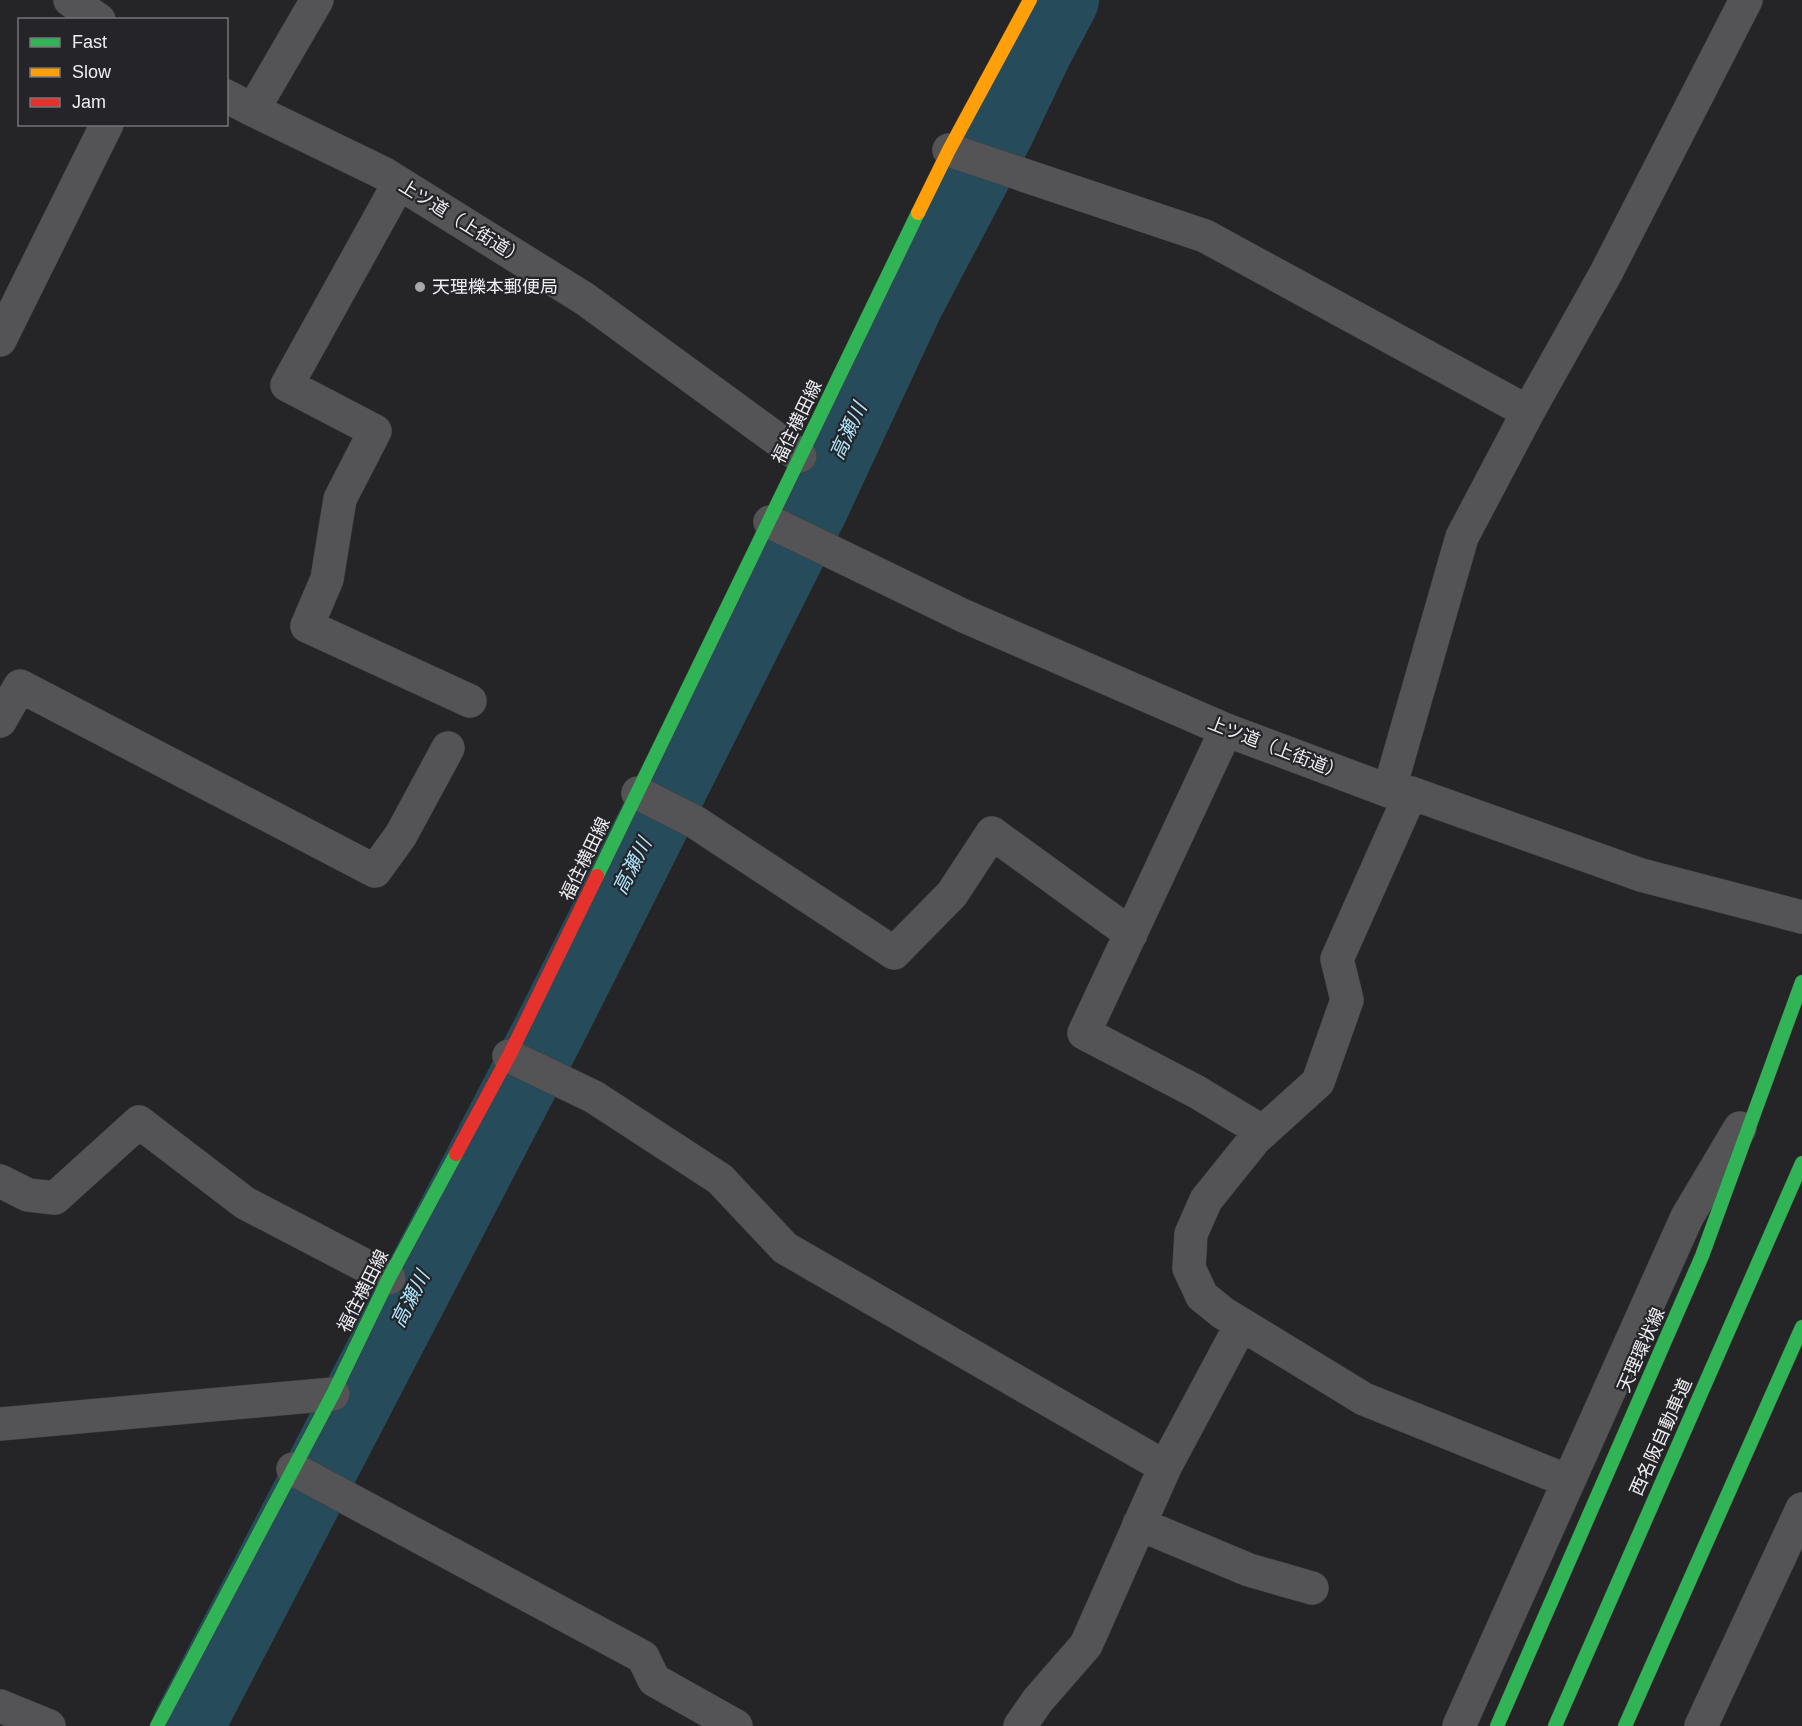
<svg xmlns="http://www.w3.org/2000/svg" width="1802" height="1726" font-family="Helvetica,'Noto Sans JP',sans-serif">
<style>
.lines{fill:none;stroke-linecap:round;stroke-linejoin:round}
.river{stroke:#264c5b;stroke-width:72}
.street-casing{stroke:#404042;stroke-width:34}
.fast-casing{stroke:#404042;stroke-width:15}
.slow-casing{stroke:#404042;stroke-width:15}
.jam-casing{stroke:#404042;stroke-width:15}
.street{stroke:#545456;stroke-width:33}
.fast{stroke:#30b455;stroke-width:14}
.slow{stroke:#ff9f0a;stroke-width:14}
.jam{stroke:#e5322d;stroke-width:14}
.poi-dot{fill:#a8a8ab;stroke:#242429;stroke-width:2}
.labels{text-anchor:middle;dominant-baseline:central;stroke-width:4.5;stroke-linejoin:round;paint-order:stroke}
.street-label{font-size:18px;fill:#efeff2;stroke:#242429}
.poi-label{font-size:18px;fill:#efeff2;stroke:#242429;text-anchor:start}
.water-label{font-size:20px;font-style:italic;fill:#ade6fe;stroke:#242429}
</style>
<rect width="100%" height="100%" fill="#252528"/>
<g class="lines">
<path class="river" d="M188,1726L548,1033L812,508L908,302L998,131L1036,51L1063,0"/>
<g class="street-casing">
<path id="street" d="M70,0L99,20
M226,96L253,110L383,173L585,299L800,456
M253,110L317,0
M949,150L1205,236L1528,412
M399,183L287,385L375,431L340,499L327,579L307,626L470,701
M0,340L107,124
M770,522L964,616L1226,730L1389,791L1411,793L1641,875L1802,917
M0,721L20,686L375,871L401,835L448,748
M1226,730L1084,1033L1197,1092L1263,1132
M1389,791L1462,537L1528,412L1606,273L1746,0
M638,793L695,822L894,953L952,894L992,833L1131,934
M1411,793L1337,959L1347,1000L1318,1082L1255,1139L1206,1200L1191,1234L1189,1268L1202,1296L1223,1313L1364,1399L1568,1481
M509,1056L594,1097L720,1179L785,1248L1165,1467
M0,1181L28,1195L55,1198L139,1122L245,1203L389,1278
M0,1424L333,1394
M293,1469L643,1657L654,1680L736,1726
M1139,1524L1249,1570L1312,1588
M0,1706L49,1726
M1020,1726L1038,1700L1086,1645L1165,1467L1241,1325
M1459,1726L1687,1217L1740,1128
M1701,1726L1802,1509"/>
</g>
<g class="fast-casing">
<path id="fast" d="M597,876C705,655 811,434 918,213
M157,1726L333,1394L389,1278L456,1154
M1497,1726L1702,1256L1802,982
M1555,1726L1802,1163
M1625,1726L1802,1327"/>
</g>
<g class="slow-casing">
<path id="slow" d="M918,213L949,150L1030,0"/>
</g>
<g class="jam-casing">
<path id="jam" d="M456,1154L509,1056L597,876"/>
</g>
<use href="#street" class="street"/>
<use href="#fast" class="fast"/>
<use href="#slow" class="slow"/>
<use href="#jam" class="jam"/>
</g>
<circle class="poi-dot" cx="420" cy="287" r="6"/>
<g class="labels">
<g class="street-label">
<text transform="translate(462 222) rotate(32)">上ツ道（上街道）</text>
<text transform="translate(797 422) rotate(-64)">福住横田線</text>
<text transform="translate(1276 748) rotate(21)">上ツ道（上街道）</text>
<text transform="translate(585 859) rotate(-64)">福住横田線</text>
<text transform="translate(363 1291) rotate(-63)">福住横田線</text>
<text transform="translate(1641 1350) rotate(-66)">天理環状線</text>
<text transform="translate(1661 1437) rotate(-66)">西名阪自動車道</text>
</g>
<g class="poi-label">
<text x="432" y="287">天理櫟本郵便局</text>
</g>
<g class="water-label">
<text transform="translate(848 431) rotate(-65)">高瀬川</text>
<text transform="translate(632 866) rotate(-63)">高瀬川</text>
<text transform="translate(410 1299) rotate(-63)">高瀬川</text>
</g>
</g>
<rect x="18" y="18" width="210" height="108" fill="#242429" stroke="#757579" stroke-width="1.5"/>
<rect x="30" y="38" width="30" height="9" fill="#30b455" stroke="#757579" stroke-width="1.5"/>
<text x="72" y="48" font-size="18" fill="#efeff2">Fast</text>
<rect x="30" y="68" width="30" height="9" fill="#ff9f0a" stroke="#757579" stroke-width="1.5"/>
<text x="72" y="78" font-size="18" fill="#efeff2">Slow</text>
<rect x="30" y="98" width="30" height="9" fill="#e5322d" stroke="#757579" stroke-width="1.5"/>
<text x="72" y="108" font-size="18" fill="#efeff2">Jam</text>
</svg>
